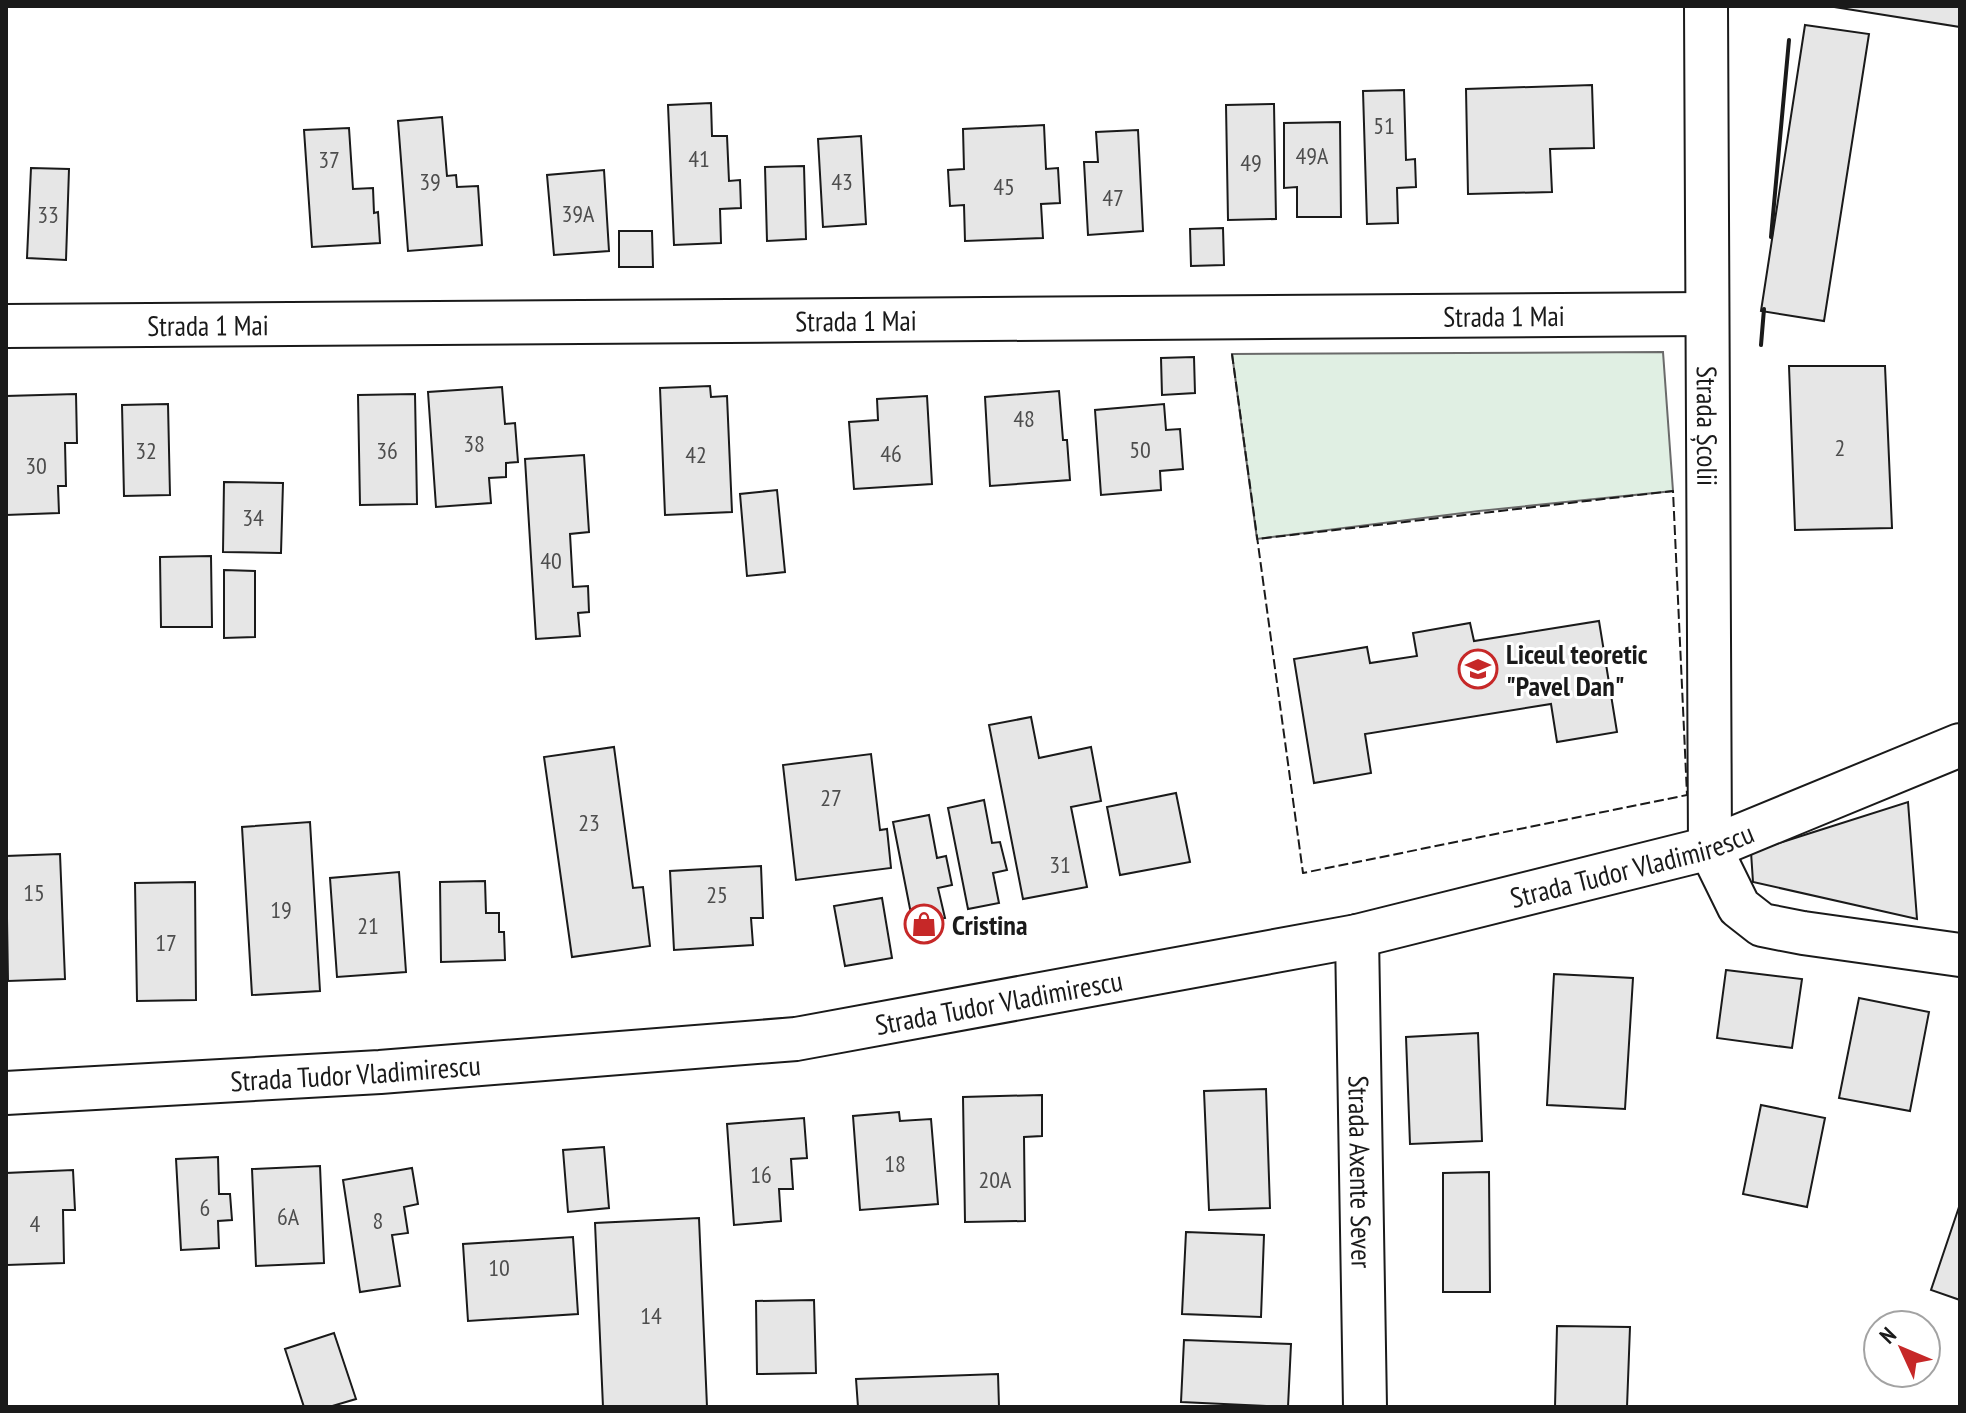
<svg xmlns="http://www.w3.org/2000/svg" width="1966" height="1413" font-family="'PT Sans Narrow',sans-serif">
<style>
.green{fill:#e0efe3;stroke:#6a6a6a;stroke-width:2}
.building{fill:#e6e6e6;stroke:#1a1a1a;stroke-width:2}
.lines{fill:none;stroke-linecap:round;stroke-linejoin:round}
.street-casing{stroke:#1a1a1a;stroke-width:46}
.street{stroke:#fff;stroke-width:42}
.fence{stroke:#1a1a1a;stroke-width:2;stroke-dasharray:10 4;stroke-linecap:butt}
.wall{stroke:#1a1a1a;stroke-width:4}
.labels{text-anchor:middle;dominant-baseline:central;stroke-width:6;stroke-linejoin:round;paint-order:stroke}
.number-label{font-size:24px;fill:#4d4d4d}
.street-label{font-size:28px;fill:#1a1a1a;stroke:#fff}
.poi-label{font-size:28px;font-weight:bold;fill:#1a1a1a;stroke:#fff;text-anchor:start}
</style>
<rect width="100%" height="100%" fill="#fff"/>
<path class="green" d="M1663,352L1673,491L1479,511L1257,539L1232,354Z"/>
<path class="building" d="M1828,6H1960V27Z
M1805,25L1869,34L1824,321L1761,311Z
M1592,85L1594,148L1550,149L1552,192L1468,194L1466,89Z
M1404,90L1406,160L1415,159L1416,187L1397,188L1398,223L1367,224L1363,91Z
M711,103L712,136H727L729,181L740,180L741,208L720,209L721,243L674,245L668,105Z
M1274,104L1276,219L1228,220L1226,105Z
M442,117L447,176L456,175L457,187L478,186L482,245L408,251L398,121Z
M1340,122L1341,217H1297V187L1284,188V123Z
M1044,125L1046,169L1058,168L1060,203L1041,204L1043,238L965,241L964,205L950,206L948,170L964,169L963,129Z
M349,128L353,189L373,188L374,213L378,212L380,243L312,247L304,130Z
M1138,130L1143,231L1088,235L1084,162H1098L1096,132Z
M861,136L866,224L823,227L818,139Z
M804,166L806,239L767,241L765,167Z
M31,168L69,169L66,260L27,258Z
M604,170L609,251L554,255L547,175Z
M1223,228L1224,265L1191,266L1190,229Z
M619,231H652L653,267H619Z
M1194,357L1195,393L1162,395L1161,358Z
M1789,366H1885L1892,528L1795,530Z
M710,386L711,397L727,396L732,512L665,515L660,388Z
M502,387L505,424L515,423L518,462L506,463V477L489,478L491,503L436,507L428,392Z
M1059,391L1063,440H1067L1070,480L990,486L985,397Z
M76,394L77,443H65L66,486H58L59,513L6,515V396Z
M415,394L417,504L360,505L358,395Z
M927,396L932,484L854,489L849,422L878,420L877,399Z
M168,404L170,495L124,496L122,405Z
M1164,404L1166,430L1180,429L1183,469L1160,471L1161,490L1101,495L1095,410Z
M584,455L589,532L570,534L573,587L588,586L589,612L578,613L580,636L536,639L525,459Z
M224,482L283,483L281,553L223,552Z
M777,490L785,572L747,576L740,494Z
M211,556L212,627H161L160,557Z
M224,570L255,571V637L224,638Z
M1599,621L1617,732L1557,742L1551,704L1365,734L1371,773L1314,783L1294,659L1367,647L1370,663L1417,656L1413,633L1470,623L1474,641Z
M1031,717L1039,758L1091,747L1101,801L1071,807L1087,887L1023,899L989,725Z
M614,747L633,888L643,887L650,946L572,957L544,757Z
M871,754L880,830L887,829L891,868L796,880L783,765Z
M1176,793L1190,862L1120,875L1107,807Z
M984,800L992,843L1000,842L1007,870L993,873L999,903L968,909L948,808Z
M1908,802L1917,919L1753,882L1751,852Z
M929,815L937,858L946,856L952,885L938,888L945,918L913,924L893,822Z
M310,822L320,991L252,995L242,827Z
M60,854L65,979L8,981L6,856Z
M761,866L763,918H751L753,945L674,950L670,871Z
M399,872L406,972L337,977L330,878Z
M485,881L486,913H499V932H504L505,960L441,962L440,882Z
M195,882L196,1000L137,1001L135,883Z
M882,898L892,958L845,966L834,906Z
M1726,970L1802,979L1792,1048L1717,1038Z
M1554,974L1633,978L1625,1109L1547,1105Z
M1859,998L1929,1012L1910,1111L1839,1098Z
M1478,1033L1482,1141L1410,1144L1406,1037Z
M1266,1089L1270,1208L1209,1210L1204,1091Z
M1042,1095V1136L1024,1137L1025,1221L965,1222L963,1097Z
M1761,1105L1825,1118L1807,1207L1743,1194Z
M899,1112L900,1121L931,1119L938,1204L860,1210L853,1116Z
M804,1118L807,1158L791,1159L793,1189H779L781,1221L734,1225L727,1124Z
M604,1147L609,1208L568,1212L563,1150Z
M218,1157L219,1194H230L232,1220L218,1221L219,1248L181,1250L176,1159Z
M320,1166L324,1263L256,1266L252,1169Z
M412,1168L418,1204L404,1207L408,1233L392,1235L400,1286L360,1292L343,1180Z
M73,1170L75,1210H63L64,1263L7,1265L6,1173Z
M1489,1172L1490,1292H1443V1173Z
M1960,1204V1300L1931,1290Z
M699,1218L707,1407H603L595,1223Z
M1186,1232L1264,1235L1261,1317L1182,1314Z
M573,1237L578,1314L468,1321L463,1244Z
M814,1300L816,1373L757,1374L756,1301Z
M1557,1326L1630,1327L1627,1407H1555Z
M334,1333L356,1399L329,1407H304L285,1349Z
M1184,1340L1291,1344L1288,1407L1181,1402Z
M998,1374L999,1407H858L856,1379Z"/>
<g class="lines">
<g class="street-casing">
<g id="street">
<path id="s1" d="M1706,6L1710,848L1739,907L1762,925L1803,933L1960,955"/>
<path id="s2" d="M6,326L1707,314"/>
<path id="s3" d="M1357,936L1365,1407"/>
<path id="s4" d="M6,1093L380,1072L796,1039L1357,936L1710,848L1960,745"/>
</g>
</g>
<use href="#street" class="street"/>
<path class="fence" d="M1232,354L1303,873L1687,795L1673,491L1257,539"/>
<path class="wall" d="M1771,237L1789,40
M1761,345L1764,309"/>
</g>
<defs>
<g id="school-ring" transform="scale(2)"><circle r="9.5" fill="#fff" stroke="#c62828" stroke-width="1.5"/><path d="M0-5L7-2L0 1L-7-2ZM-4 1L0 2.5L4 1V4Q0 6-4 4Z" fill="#c62828"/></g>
<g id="shop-ring" transform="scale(2)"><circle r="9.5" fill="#fff" stroke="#c62828" stroke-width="1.5"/><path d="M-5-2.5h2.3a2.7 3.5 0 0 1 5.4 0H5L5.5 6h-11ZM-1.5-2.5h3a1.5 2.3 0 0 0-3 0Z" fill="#c62828"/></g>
</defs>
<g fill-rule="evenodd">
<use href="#school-ring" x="1478" y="669"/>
<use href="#shop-ring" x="924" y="924"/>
</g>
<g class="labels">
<g class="number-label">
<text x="1384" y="125">51</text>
<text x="1312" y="155">49A</text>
<text x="699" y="158">41</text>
<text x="329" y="159">37</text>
<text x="1251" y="162">49</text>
<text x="430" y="181">39</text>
<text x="842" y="181">43</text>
<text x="1004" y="186">45</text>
<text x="1113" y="197">47</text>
<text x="578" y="213">39A</text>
<text x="48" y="214">33</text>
<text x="1024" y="418">48</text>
<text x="474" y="443">38</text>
<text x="1840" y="447">2</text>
<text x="1140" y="449">50</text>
<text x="146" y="450">32</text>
<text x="387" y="450">36</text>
<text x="891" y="453">46</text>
<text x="696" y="454">42</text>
<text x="36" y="465">30</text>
<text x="253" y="517">34</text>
<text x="551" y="560">40</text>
<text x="831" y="797">27</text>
<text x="589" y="822">23</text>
<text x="1060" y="864">31</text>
<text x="34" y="892">15</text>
<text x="717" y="894">25</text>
<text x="281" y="909">19</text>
<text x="368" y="925">21</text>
<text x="166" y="942">17</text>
<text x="895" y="1163">18</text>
<text x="761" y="1174">16</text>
<text x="995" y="1179">20A</text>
<text x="205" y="1207">6</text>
<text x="288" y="1216">6A</text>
<text x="378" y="1220">8</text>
<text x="35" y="1223">4</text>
<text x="499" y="1267">10</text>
<text x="651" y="1315">14</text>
</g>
<g class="street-label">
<text stroke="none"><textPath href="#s2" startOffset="1498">Strada 1 Mai</textPath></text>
<text stroke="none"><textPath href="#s2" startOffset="850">Strada 1 Mai</textPath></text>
<text stroke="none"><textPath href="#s2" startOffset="202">Strada 1 Mai</textPath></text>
<text stroke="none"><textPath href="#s1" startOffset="420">Strada Școlii</textPath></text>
<text stroke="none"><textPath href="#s4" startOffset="1646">Strada Tudor Vladimirescu</textPath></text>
<text stroke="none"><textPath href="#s4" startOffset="998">Strada Tudor Vladimirescu</textPath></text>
<text stroke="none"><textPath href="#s4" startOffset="350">Strada Tudor Vladimirescu</textPath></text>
<text stroke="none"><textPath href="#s3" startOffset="236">Strada Axente Sever</textPath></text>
</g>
<g class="poi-label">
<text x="1506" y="653">Liceul teoretic<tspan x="1506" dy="32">"Pavel Dan"</tspan></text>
<text x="952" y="924">Cristina</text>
</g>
</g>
<rect width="1966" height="1413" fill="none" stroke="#1a1a1a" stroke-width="16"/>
<g transform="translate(1902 1349) rotate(314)"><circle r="38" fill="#ffffff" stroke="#a3a3a3" stroke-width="2"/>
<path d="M0-6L14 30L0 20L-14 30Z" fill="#c62828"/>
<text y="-12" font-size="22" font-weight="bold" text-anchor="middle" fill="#1a1a1a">N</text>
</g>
</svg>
